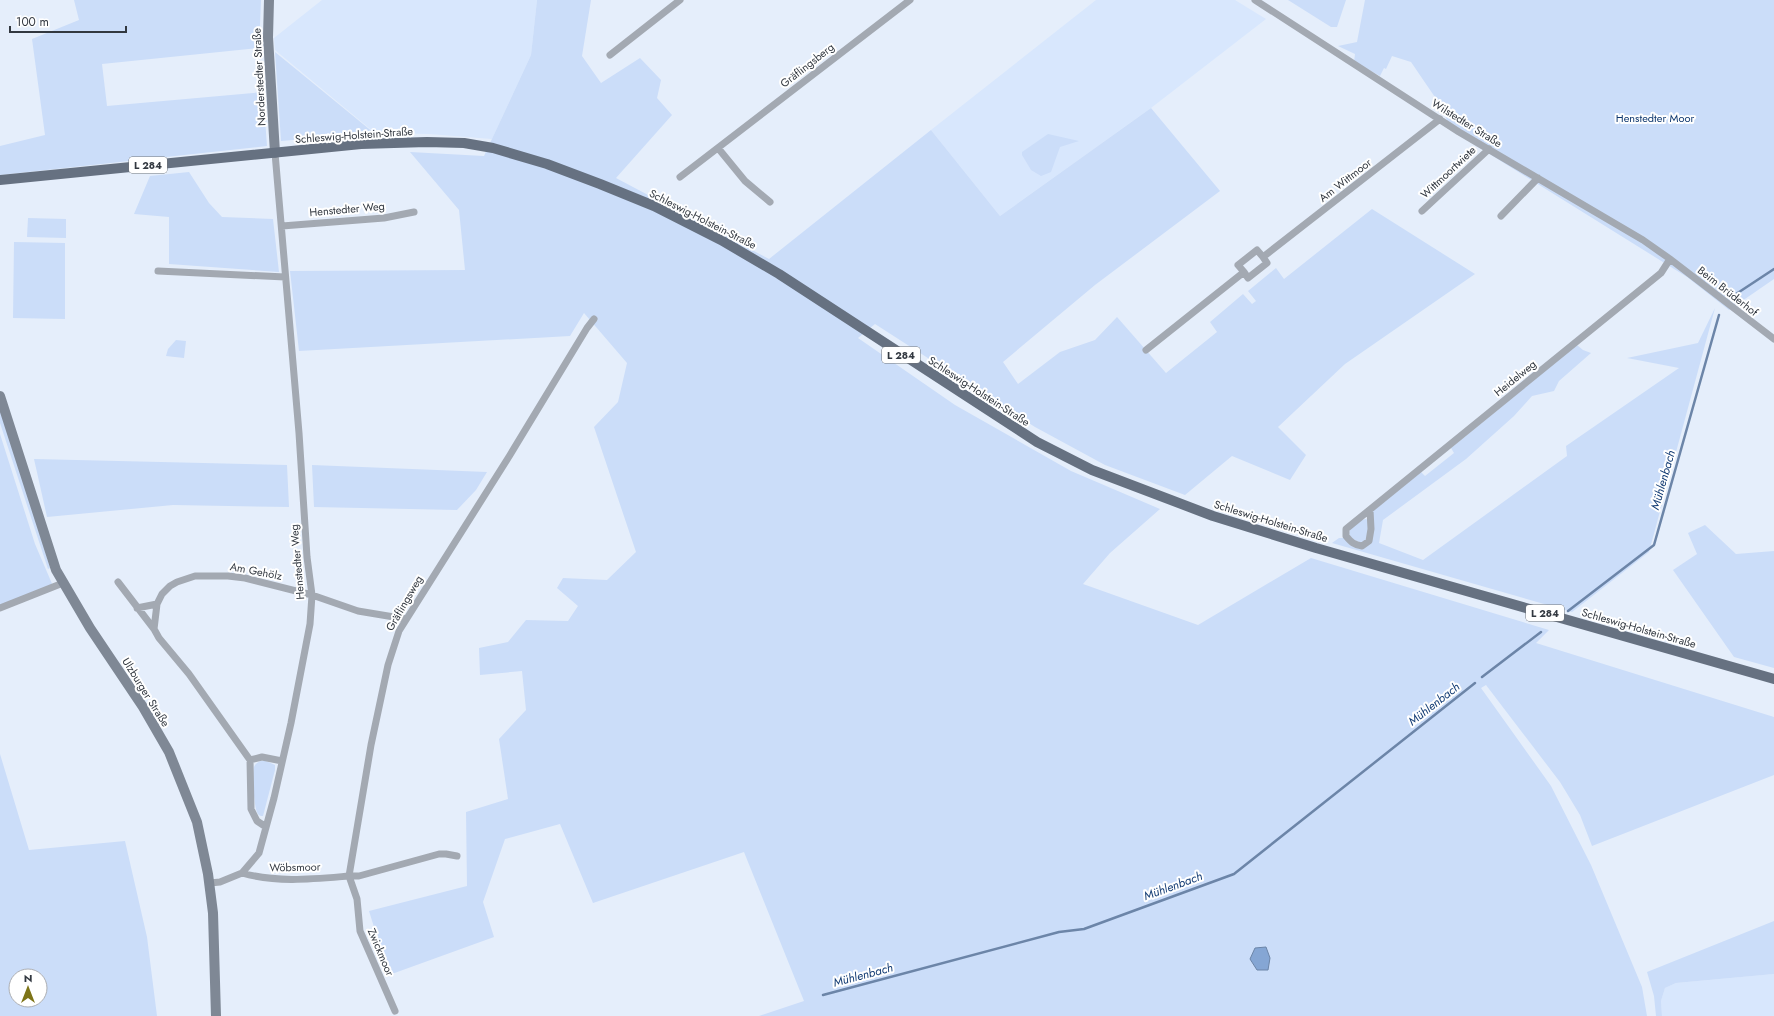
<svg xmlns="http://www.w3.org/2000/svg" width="1774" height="1016" font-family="Jost,sans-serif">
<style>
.built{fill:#d8e7fd}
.green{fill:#cbddf9;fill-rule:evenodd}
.water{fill:#85a6d4;stroke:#6c85a8}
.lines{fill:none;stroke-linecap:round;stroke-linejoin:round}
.stream{stroke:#6c85a8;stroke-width:2.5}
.street{stroke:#a3a9b2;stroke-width:7}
.secondary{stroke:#7f8895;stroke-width:10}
.primary{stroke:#667181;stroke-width:10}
.labels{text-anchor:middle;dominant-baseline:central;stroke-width:4;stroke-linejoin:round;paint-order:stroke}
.shield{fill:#fff;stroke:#707479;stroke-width:1}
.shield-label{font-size:10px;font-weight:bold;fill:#323840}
.street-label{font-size:11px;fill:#323840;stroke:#fff}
.park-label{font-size:11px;fill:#0b356d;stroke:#fff}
.water-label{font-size:12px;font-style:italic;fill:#133c74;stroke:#fff}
</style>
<rect width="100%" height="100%" fill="#e5eefb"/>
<path class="built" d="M322,0H537L531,55L492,139L429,134L375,133L275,50L274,38Z
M1096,0H1235L1266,19L1151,108L1000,216L931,130Z
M1774,974V1016H1662L1661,1001L1665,988L1676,983Z"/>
<path class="green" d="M74,0H261L259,48L102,64L107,106L263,92L267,146L0,175V146L45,135L32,39L79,20Z
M537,0H591L582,56L601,83L640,58L661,80L657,98L672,115L616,178L769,259L931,130L1000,216L1151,108L1220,191L1095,285L1003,362L1018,384L1060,352L1095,340L1117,317L1166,373L1217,332L1210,322L1243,294L1252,304L1256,301L1248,291L1276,268L1284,279L1372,209L1475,274L1345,364L1278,427L1306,455L1290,480L1232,456L1185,495L1105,465L1035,427L875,324L858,338L955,405L1071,471L1160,509L1110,553L1083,584L1198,625L1311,558L1549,630L1536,643L1774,717V775L1592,846L1580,815L1560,782L1486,685L1481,688L1551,786L1591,865L1642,987L1647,1016H759L804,1001L744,852L593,903L560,824L505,839L483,902L494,937L389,975L369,911L467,886L466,812L508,799L499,739L526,710L522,671L480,675L479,648L508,642L526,620L568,621L578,606L557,588L563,578L607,580L636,552L594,427L618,402L627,363L584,313L570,336L299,351L290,271L465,270L459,210L410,152L484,156L531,55Z
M1288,0H1346L1337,27H1331Z
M1365,0H1774V279L1729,310L1687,277L1451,130L1441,106L1411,62L1392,56L1386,69L1384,68L1380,76L1354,62L1355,54L1338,46L1357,42Z
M275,52L374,133L281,141Z
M1048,134L1079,141L1060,147L1051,172L1041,176L1031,170L1022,155V152Z
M189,172L209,203L222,217L273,219L279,272L169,264V217L134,214L150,176Z
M28,218L66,219V238L27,237Z
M14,242L65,243V319L13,318Z
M1715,308L1649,552L1572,612L1332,543L1339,538H1345L1349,544L1370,542L1373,511L1421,472L1425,476L1454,453L1451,448L1577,345L1583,350L1591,353L1559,381L1554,391L1532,396L1514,416L1466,459L1383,520L1379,543L1423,560L1567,456L1566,446L1679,368L1627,358L1698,343Z
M176,340L186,341L184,358L166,356L168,349Z
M0,404L45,551L50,568L48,569L0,423Z
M0,434L35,544L53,586L0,607Z
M34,459L287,465L289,507L173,505L47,517Z
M312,465L487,472L476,490L457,510L314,507Z
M1366,519L1370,522L1369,536L1363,543C1360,542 1356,541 1353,539C1342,531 1358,520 1366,519Z
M1705,525L1736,554L1774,551V668L1734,657L1673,570L1697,554L1688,533Z
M0,754L29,850L125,841L147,937L157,1016H0ZM16,976H40V1000H16Z
M261,761H266L275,765V770L263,816H261C259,815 258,815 257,812C254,806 252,774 254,767C255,764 258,762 261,761Z
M1774,921V974L1676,983L1665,988L1661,1001L1662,1016H1656L1654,996L1647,972Z"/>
<path class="water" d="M1266,947L1270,958L1268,970H1257L1250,959L1255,948Z"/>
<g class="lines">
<path class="stream" d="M1730,298L1774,269
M1568,611L1654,545L1719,315
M1482,677L1541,632
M823,995L1059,932L1084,929L1234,874L1475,683"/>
<path class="street" d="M1255,0L1459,132L1643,240L1670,259L1774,339
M610,55L680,0
M718,148L745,181L770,202
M680,177L910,0
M1422,211L1489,149
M1501,216L1538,178
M282,226L384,218L414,212
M158,271L285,277
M1244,272L1248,278L1267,263L1263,257
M1146,350L1244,272L1238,265L1257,250L1263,257L1440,119
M1370,510L1371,529L1369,541L1362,546C1354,545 1351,542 1346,536V529L1661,273L1670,259
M118,582L154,629
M0,608L63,583
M137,608L157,604
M250,760L262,757L282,761
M266,827L257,821L251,809L250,760L189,674L159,638L154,629L157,604L162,594L170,586L177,582L195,576H228L245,578L312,595L358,611L406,619
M457,856L446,854H439L359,876H349L371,745L388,665L399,631L510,455L587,328L594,319
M242,873C277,883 313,879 349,876L357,899L360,931L395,1011
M210,883L220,882L242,873L259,853L274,798L291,723L310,624L312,595L307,557L299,433L275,153"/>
<path class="secondary" d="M269,0L268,37L275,153
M0,396L56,570L90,628L143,707L169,752L197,822L208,874L213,913L216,1016"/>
<path class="primary" d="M0,180L361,144L427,142L464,143L493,148L547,164L600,184L654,206L721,240L779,274L1037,442L1092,470L1213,516L1316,548L1774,679"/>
</g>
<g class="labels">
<g class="shield">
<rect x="129" y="157" width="38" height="16" rx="3"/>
<rect x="882" y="347" width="38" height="16" rx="3"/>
<rect x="1526" y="605" width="38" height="16" rx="3"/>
</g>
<g class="shield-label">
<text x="148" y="165">L 284</text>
<text x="901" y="355">L 284</text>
<text x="1545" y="613">L 284</text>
</g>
<g class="street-label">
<text transform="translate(807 65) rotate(-38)">Gräflingsberg</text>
<text transform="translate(259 77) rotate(-93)">Norderstedter Straße</text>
<text transform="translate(1467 123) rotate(32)">Wilstedter Straße</text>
<text transform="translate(354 135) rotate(-4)">Schleswig-Holstein-Straße</text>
<text transform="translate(1448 172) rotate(-43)">Wittmoortwiete</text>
<text transform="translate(1345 180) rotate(-38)">Am Wittmoor</text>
<text transform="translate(347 209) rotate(-5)">Henstedter Weg</text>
<text transform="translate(703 219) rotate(27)">Schleswig-Holstein-Straße</text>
<text transform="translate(1728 291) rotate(38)">Beim Brüderhof</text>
<text transform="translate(1515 378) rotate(-39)">Heidelweg</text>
<text transform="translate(979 391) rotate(33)">Schleswig-Holstein-Straße</text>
<text transform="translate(1271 521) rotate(17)">Schleswig-Holstein-Straße</text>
<text transform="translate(297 562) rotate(-95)">Henstedter Weg</text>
<text transform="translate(256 571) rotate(11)">Am Gehölz</text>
<text transform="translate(404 603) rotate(-60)">Gräflingsweg</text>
<text transform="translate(1639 628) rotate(16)">Schleswig-Holstein-Straße</text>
<text transform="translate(146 692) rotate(58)">Ulzburger Straße</text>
<text transform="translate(295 867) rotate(-1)">Wöbsmoor</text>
<text transform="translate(381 952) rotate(67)">Zwickmoor</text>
</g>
<g class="park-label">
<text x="1655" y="118">Henstedter Moor</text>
</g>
<g class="water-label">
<text transform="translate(1663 480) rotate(-74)">Mühlenbach</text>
<text transform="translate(1434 704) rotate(-38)">Mühlenbach</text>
<text transform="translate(1173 886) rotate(-20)">Mühlenbach</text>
<text transform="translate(863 975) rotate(-15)">Mühlenbach</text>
</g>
</g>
<g transform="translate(28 988)"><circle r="19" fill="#ffffff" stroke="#adafb3"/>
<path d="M0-3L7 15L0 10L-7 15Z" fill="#7d7417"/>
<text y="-6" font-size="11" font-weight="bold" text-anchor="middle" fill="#323840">N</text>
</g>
<path d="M10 26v6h116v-6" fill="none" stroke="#323840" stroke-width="2"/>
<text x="16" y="26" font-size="12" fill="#323840" stroke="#ffffff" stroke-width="3" paint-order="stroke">100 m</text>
</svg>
